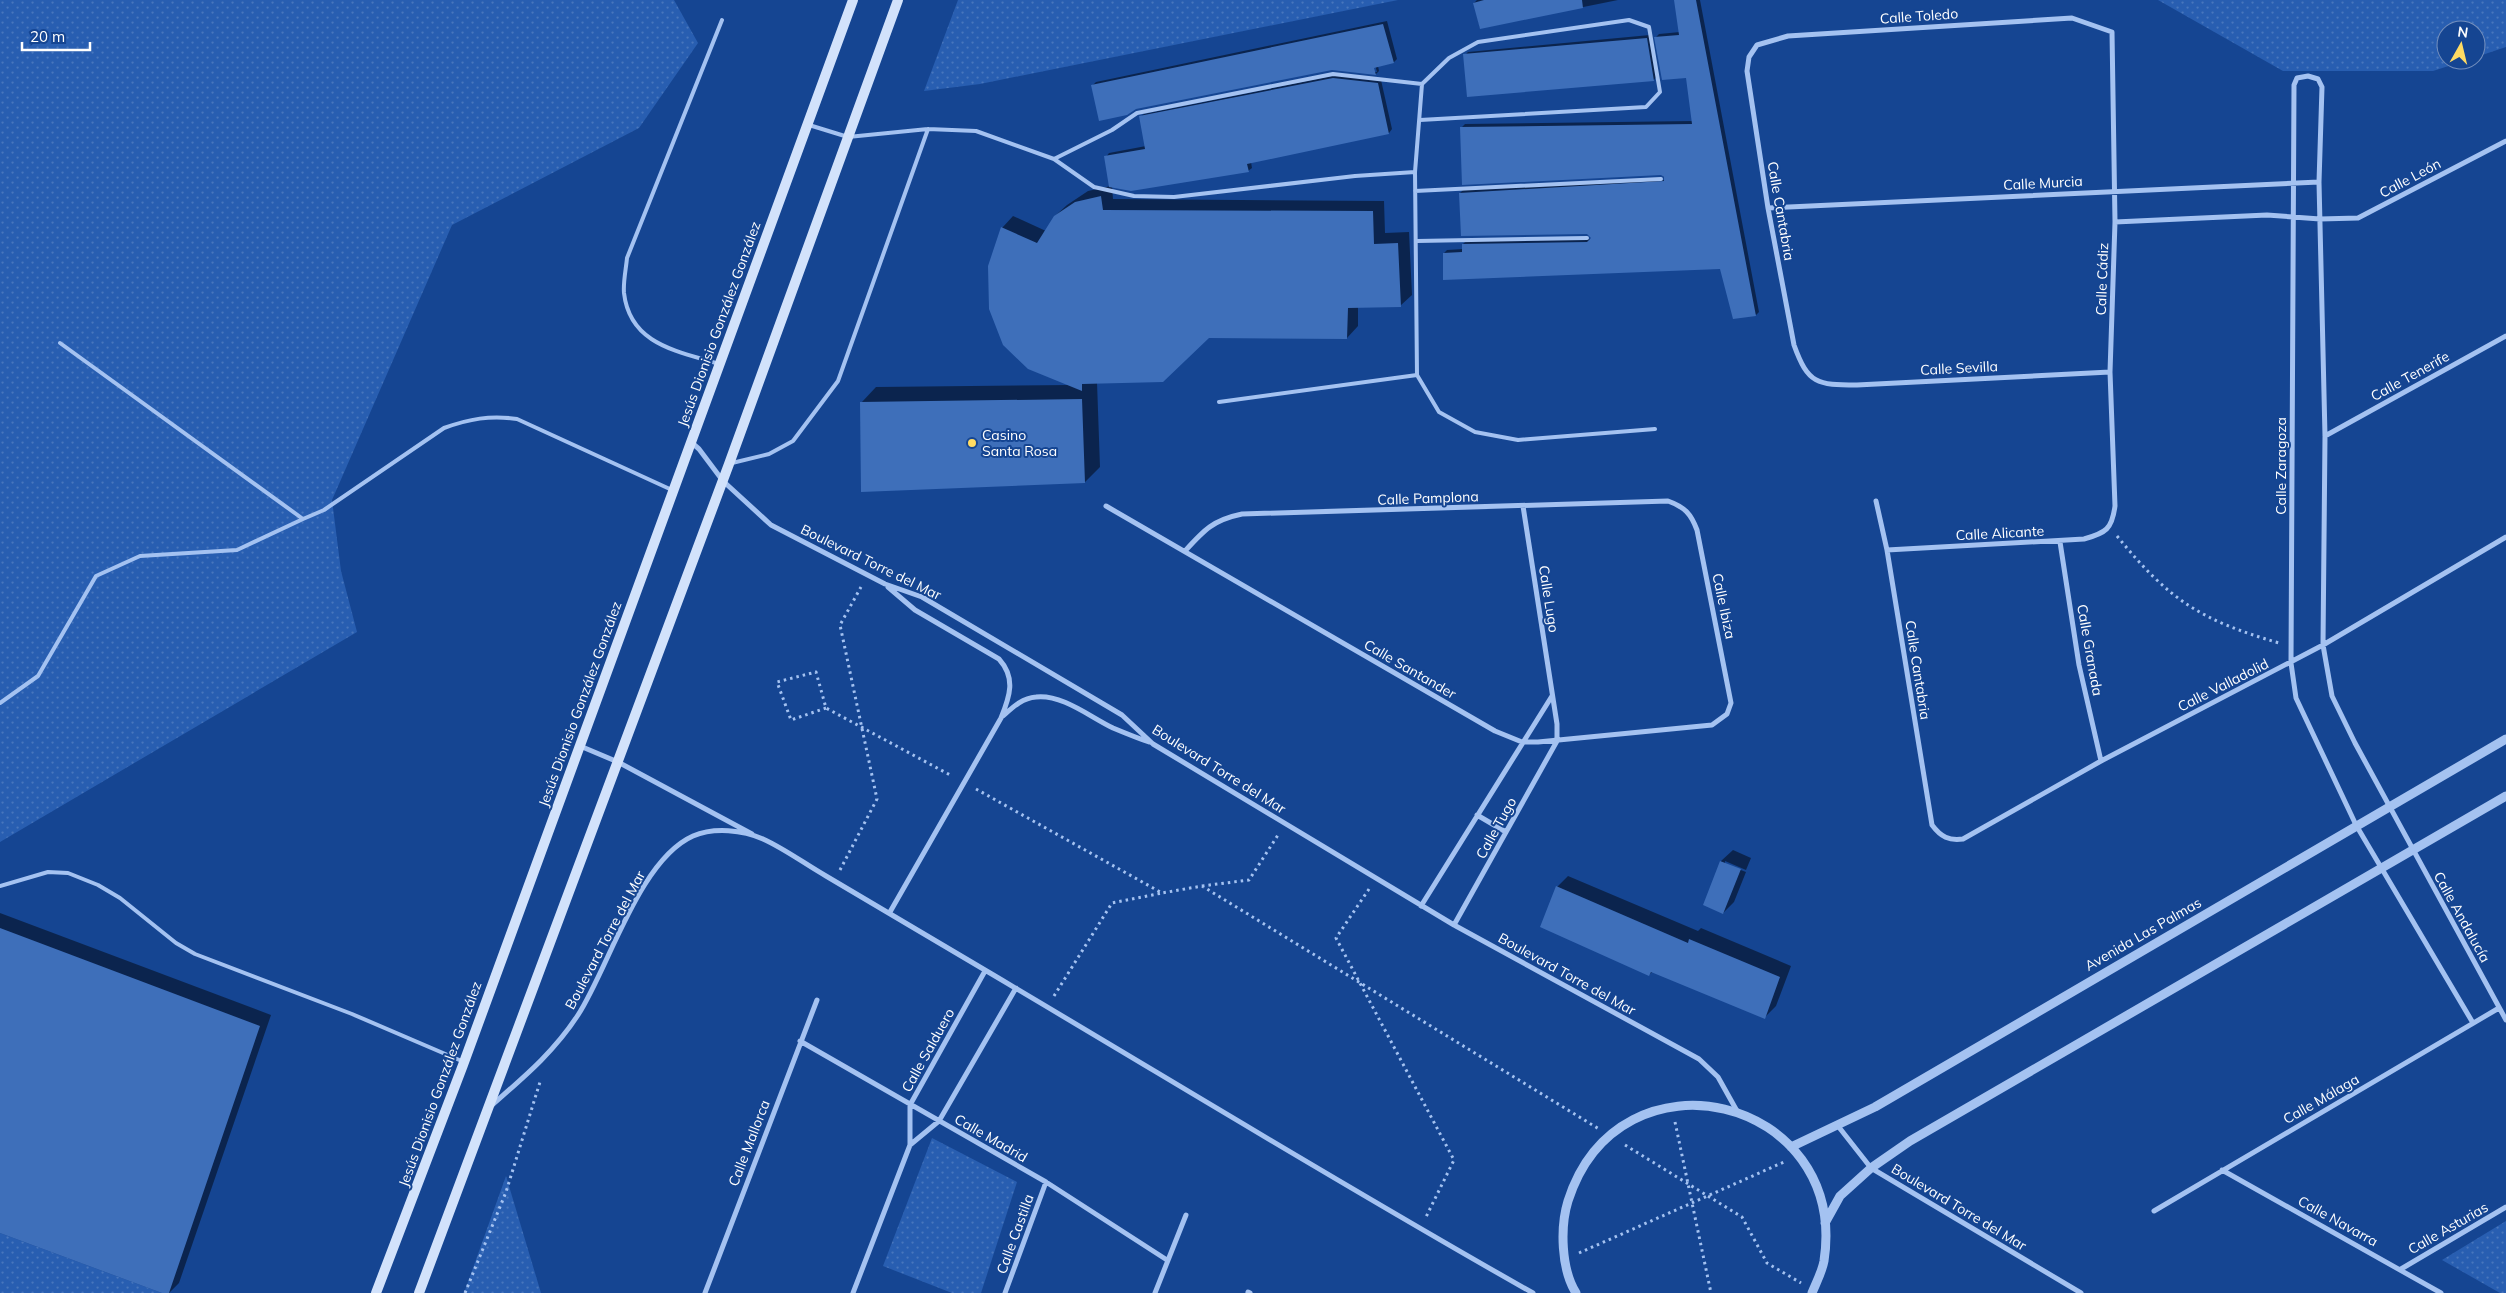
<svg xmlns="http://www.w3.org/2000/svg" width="2506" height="1293" font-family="Mulish,sans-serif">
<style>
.green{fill:url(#green-dots)}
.shadow{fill:#0007;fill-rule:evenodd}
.building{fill:#3e6fba}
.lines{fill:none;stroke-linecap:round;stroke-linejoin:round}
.path{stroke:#a4c2f1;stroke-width:3;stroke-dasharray:2.5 4;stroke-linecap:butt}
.service{stroke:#a4c2f1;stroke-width:4}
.minor{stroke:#a4c2f1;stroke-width:5}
.tertiary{stroke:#a4c2f1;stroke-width:9}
.secondary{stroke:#d2e2fb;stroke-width:10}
.poi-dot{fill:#ffdb63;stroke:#154592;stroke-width:2}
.labels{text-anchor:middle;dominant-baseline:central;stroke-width:4;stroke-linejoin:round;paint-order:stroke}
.street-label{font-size:14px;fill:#fff;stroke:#154592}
.poi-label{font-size:14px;fill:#fff;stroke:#154592;text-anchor:start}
</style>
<defs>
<pattern id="green-dots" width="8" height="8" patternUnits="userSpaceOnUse" patternTransform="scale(1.25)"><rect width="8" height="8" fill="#285eb1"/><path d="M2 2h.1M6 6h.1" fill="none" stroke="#4876bd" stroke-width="1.8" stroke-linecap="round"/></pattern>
</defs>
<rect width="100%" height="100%" fill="#154592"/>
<path class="green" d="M0,0H674L698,43L639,128L452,225L332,500L341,571L357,632L0,842Z
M958,0H1398L980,84L924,91Z
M2158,0H2506V47L2476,57V30H2446V60H2467L2433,71H2283Z
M932,1138L1017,1182L981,1293H952L883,1266Z
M506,1176L541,1293H464Z
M2506,1221V1293H2500L2442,1260Z
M0,1233L162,1293H0Z"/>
<path class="shadow" d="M1477,0H1618L1480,28L1474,3Z
M1675,0H1700L1759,312L1756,315L1721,268L1444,253L1447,250L1463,249V244L1466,241L1593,239L1587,233L1460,193L1463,190L1667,180L1661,174L1462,127L1465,124L1693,121L1687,77L1656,37L1659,34L1680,32Z
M1387,21L1397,59L1394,62L1378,66L1379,71L1376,74L1332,69L1092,86L1096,82ZM1374,61L1377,72H1374L1372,62Z
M1650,35L1657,76L1654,80L1465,55L1468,52Z
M1337,75L1381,80L1392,129L1389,133L1251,162L1252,168L1248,171L1112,186L1113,199L1384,201L1385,233L1409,232L1412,295L1400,306H1358V326L1347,338L1208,337L1097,382L1100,467L1085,482L861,403L876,387L1070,385L1002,228L1013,216L1046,231L1055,216L1067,205L1088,191L1111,186L1106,157L1109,153L1146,146L1140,117L1144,114Z
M1733,850L1751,858L1746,870L1725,861V864L1746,872L1734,902L1723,913L1705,905L1721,861Z
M1568,876L1698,931L1701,928L1791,966L1776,1006L1765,1017L1653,971L1649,975L1557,887Z
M0,913L271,1015L179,1283L169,1293L0,1232Z"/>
<path class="building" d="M1484,0H1582L1583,8L1480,29L1473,3Z
M1674,0H1696L1756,316L1733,319L1720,269L1443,280V253L1462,252V244L1587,242L1591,238L1587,234L1461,236L1459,193L1664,181V177L1661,175L1462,185L1460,127L1692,124L1686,78L1662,80L1654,37L1679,35Z
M1383,24L1394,63L1374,68L1376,75L1332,70L1136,109L1127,115L1099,121L1091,85Z
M1647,38L1654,81L1467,97L1463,54Z
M1333,78L1378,83L1389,134L1247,164L1249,172L1131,191L1109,187L1104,156L1145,149L1139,116Z
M1101,196L1103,210L1373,211L1374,244L1398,243L1401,307L1348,308L1347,339L1209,338L1163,382L1082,384V391L1028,369L1003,345L989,309L988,266L1001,227L1037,243L1054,216L1075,202Z
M1082,399L1085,483L861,492L860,402Z
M1720,861L1741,869L1723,914L1703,905Z
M1556,886L1688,943L1689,939L1780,977L1765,1019L1651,972L1649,976L1540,927Z
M0,928L260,1026L169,1293H162L0,1233Z"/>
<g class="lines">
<path class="path" d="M2117,536C2169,600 2200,620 2279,643
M826,708L791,720L777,682L816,672L826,708L952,776
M976,789L1162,893L1202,886L1599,1129
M840,870L877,799L840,625L861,587
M1202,886L1249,880L1278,835
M1369,889L1336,938L1454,1160L1426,1217
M1054,996L1112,903L1162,893
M1675,1122L1711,1293
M1625,1145L1742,1217L1767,1263L1801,1283
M1579,1253L1784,1162
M465,1293L506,1192L540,1082"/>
<path class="service" d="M1420,120L1646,107L1660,92L1649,27L1629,20L1478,42L1449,58L1422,84
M809,125L848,137L928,129L976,131L1054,159L1094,187L1134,196L1174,197L1355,176L1415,172L1417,375L1439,412L1475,432L1518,440L1655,429
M1054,159L1112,130L1137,113L1333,74L1422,84L1415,172
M1415,191L1661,179
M1417,241L1587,238
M60,343L303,519L324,510L444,428C469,419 490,415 517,419L672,490
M719,364C678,351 630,345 624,293C623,282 626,269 627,258L722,20
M1219,402L1417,375
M732,463L769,454L793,441L838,381L928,129
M0,703L38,676L96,576L140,556L237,550L303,519
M0,886L48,872L68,873L98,885L120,898L176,943L195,954L352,1014L464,1062"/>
<path class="minor" d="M1768,208L2319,182
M2115,222L2267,215L2320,219L2358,218L2506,141
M2325,436L2506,336
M691,442L699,449L723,481L771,525L885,584L922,597L1122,715L1153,744L1454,925L1699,1059L1718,1077L1737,1111
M1876,501L1887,550L1932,825C1941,837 1949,841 1963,839L2101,761L2323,645L2506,537
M1106,506L1495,731L1522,742H1538L1712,725L1727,714L1731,703L1697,530C1691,514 1685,507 1668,501L1242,514C1213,520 1204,530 1185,551
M2060,542L2079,665L2101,761
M1887,550L2084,539C2106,533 2112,529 2115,506L2110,372L2115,222L2112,32L2072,18L1788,36L1757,45L1749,57L1747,71L1768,208L1794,345C1808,384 1817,385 1857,385L2110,372
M888,587L915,610L999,659C1016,678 1010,696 1001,718L890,912
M1003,716C1013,707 1022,698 1036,697C1062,694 1090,717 1113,728C1125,733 1137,738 1149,742
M580,746L618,762L752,834
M1477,815L1506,832
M1421,906L1552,696
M1454,925L1557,741V724L1523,506
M2473,1023L2356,825L2296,698L2291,663L2294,85L2297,78L2308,76L2318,79L2322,87L2319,182L2325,436L2323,645L2332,696L2355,743L2506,1020
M800,1041L1046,1182L1167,1260
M492,1105C524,1077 554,1052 578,1015C609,967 639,860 693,836C714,827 743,830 763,839C785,849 805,864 826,876C881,908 935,941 990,973C1171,1080 1350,1190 1533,1293
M1838,1126L1871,1168L2081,1293
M910,1145L939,1121L1016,988
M2222,1170L2441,1293
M2154,1211L2499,1008
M2401,1269L2506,1207
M1248,1292L1250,1293
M705,1293L817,1000
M853,1293L910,1145V1105L985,971
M1005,1293L1046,1182
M1155,1293L1186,1215"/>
<path class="tertiary" d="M1791,1147L1875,1107L2506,739
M1825,1223L1840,1196L1871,1168L1910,1141L2506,796
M1576,1293C1561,1269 1560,1227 1568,1201C1619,1041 1849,1096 1824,1261C1822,1272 1816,1283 1812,1293"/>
<path class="secondary" d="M376,1293L463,1065L853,0
M419,1293L729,464L898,0"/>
</g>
<circle class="poi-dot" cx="972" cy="443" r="5"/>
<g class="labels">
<g class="street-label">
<text transform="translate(1919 16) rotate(-4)">Calle Toledo</text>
<text transform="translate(2410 178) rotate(-28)">Calle León</text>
<text transform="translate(2043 183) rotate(-3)">Calle Murcia</text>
<text transform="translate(1781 211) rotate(80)">Calle Cantabria</text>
<text transform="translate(2102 279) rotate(-88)">Calle Cádiz</text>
<text transform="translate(719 324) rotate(-70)">Jesús Dionisio González González</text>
<text transform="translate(1959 368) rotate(-3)">Calle Sevilla</text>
<text transform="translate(2410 376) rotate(-29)">Calle Tenerife</text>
<text transform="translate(2281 466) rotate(-90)">Calle Zaragoza</text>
<text transform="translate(1428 498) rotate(-2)">Calle Pamplona</text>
<text transform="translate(2000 533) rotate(-3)">Calle Alicante</text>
<text transform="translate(871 562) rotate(26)">Boulevard Torre del Mar</text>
<text transform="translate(1549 599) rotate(81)">Calle Lugo</text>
<text transform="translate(1724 606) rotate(78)">Calle Ibiza</text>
<text transform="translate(2090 650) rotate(80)">Calle Granada</text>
<text transform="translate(1410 669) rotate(30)">Calle Santander</text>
<text transform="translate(1918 670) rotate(81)">Calle Cantabria</text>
<text transform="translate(2223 685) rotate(-27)">Calle Valladolid</text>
<text transform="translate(580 704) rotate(-70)">Jesús Dionisio González González</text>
<text transform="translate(1219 769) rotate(32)">Boulevard Torre del Mar</text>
<text transform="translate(1496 828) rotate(-61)">Calle Tugo</text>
<text transform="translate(2462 917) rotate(61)">Calle Andalucía</text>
<text transform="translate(2143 934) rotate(-30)">Avenida Las Palmas</text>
<text transform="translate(605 940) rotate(-62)">Boulevard Torre del Mar</text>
<text transform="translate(1567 974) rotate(29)">Boulevard Torre del Mar</text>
<text transform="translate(928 1050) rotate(-61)">Calle Salduero</text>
<text transform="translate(440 1084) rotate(-70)">Jesús Dionisio González González</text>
<text transform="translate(2321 1099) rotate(-30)">Calle Málaga</text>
<text transform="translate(991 1138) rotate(30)">Calle Madrid</text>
<text transform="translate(749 1143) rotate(-69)">Calle Mallorca</text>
<text transform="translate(1959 1207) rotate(31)">Boulevard Torre del Mar</text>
<text transform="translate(2338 1221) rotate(29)">Calle Navarra</text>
<text transform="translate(2448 1228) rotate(-30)">Calle Asturias</text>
<text transform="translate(1015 1234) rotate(-70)">Calle Castilla</text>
</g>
<g class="poi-label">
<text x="982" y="435">Casino<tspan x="982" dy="16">Santa Rosa</tspan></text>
</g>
</g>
<g transform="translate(2461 45) rotate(8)"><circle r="24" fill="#154592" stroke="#738fbe"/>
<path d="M0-4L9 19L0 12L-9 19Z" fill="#ffdb63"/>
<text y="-8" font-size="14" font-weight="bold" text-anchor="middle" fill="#ffffff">N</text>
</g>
<path d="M22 42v8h68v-8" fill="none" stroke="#ffffff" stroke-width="2.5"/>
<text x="30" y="42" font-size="15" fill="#ffffff" stroke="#154592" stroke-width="4" paint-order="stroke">20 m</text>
</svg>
